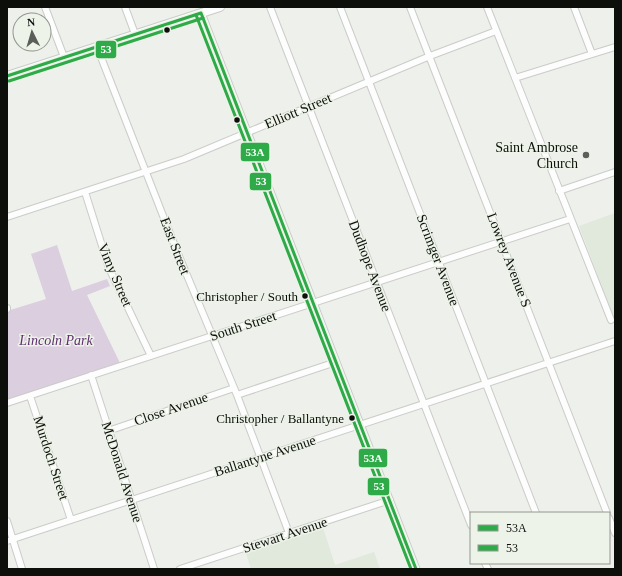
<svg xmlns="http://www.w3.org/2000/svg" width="622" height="576" font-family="Georgia,serif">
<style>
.built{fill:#e1e8dc}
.green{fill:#dbcedf}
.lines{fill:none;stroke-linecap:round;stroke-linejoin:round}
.minor-casing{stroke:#caccc8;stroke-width:8}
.tertiary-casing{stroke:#caccc8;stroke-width:9}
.secondary-casing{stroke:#caccc8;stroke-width:10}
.minor{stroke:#fcfdfc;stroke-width:6}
.tertiary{stroke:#fcfdfc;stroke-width:7}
.secondary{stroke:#fcfdfc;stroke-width:8}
.bus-1-casing{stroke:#edf3e8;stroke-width:6}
.bus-2-casing{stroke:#edf3e8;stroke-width:6}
.bus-1{stroke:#2eab48;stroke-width:3}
.bus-2{stroke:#2eab48;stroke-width:3}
.bus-dot{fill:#0d0f0b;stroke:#edf3e8;stroke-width:1.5}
.poi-dot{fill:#5b5e59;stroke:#edf3e8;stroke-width:1.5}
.labels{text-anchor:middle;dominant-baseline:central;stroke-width:3;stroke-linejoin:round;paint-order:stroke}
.bus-label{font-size:13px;fill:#0d0f0b;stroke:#edf3e8;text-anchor:end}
.street-label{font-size:14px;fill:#0d0f0b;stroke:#edf3e8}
.poi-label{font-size:14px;fill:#0d0f0b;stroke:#edf3e8;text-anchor:end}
.park-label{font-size:14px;font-style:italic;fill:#5e2e6f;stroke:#edf3e8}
.line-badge{stroke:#edf3e8;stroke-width:1.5}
.badge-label{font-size:11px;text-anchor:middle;font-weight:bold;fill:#fff}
</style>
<rect width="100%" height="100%" fill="#edf0eb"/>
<path class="built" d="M615,213V320L579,226Z
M323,528L335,565L374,552L380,569H251L246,553Z"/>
<path class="green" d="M57,245L72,291L107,279L110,286L87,295L120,363L7,400V311L46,299L31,254Z"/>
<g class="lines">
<g class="minor-casing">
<path id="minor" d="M45,7L64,57
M125,7L135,34
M270,7L471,525
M340,7L536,513
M410,7L607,513
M487,7L611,320
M574,7L592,54
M97,47L176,249L237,395L289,533
M515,78L615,47
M559,191L615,172
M85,192L109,268L151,356
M7,217L184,159L430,56L496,31
M7,308V309
M91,375L154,569
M237,395L336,362
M30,396L71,520
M7,403L570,219
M108,431L234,388
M609,518L615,533
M7,521L22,569
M7,541L615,341
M485,563L488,569
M180,569L390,500"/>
</g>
<g class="tertiary-casing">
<path id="tertiary" d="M201,13L416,569"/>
</g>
<g class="secondary-casing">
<path id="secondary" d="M7,76L220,7"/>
</g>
<use href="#minor" class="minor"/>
<use href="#tertiary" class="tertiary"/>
<use href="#secondary" class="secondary"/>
<g class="bus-1-casing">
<path id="bus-1" d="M201,13L416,569
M7,76L201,13"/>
</g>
<g class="bus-2-casing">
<path id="bus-2" d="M196,15L411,569
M9,81L203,18"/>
</g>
<use href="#bus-1" class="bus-1"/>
<use href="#bus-2" class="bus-2"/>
</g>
<g class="bus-dot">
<circle cx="167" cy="30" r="3.5"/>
<circle cx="237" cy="120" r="3.5"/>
<circle cx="305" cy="296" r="3.5"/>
<circle cx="352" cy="418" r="3.5"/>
</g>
<circle class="poi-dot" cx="586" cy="155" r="4"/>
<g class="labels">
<g class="bus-label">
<text x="298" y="296">Christopher / South</text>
<text x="344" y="418">Christopher / Ballantyne</text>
</g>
<g class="street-label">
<text transform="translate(298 111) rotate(-23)">Elliott Street</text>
<text transform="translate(175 246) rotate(69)">East Street</text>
<text transform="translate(438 260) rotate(69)">Scrimger Avenue</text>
<text transform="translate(509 260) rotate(69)">Lowrey Avenue S</text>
<text transform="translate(370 266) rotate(69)">Dudhope Avenue</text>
<text transform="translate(115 275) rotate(67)">Vimy Street</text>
<text transform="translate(243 326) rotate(-18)">South Street</text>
<text transform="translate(171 409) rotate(-19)">Close Avenue</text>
<text transform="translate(265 456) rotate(-18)">Ballantyne Avenue</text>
<text transform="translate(51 458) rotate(72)">Murdoch Street</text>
<text transform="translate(122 472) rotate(72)">McDonald Avenue</text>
<text transform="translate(285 535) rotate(-18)">Stewart Avenue</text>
</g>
<g class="poi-label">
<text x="578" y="147">Saint Ambrose<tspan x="578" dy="16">Church</tspan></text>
</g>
<g class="park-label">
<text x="56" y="340">Lincoln Park</text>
</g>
</g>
<g class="line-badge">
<rect x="95" y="40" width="22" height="19" rx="4" fill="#2eab48"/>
<rect x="240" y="142" width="30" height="20" rx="4" fill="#2eab48"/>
<rect x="249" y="172" width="23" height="19" rx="4" fill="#2eab48"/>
<rect x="358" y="448" width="30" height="20" rx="4" fill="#2eab48"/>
<rect x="367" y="477" width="23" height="19" rx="4" fill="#2eab48"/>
</g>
<g class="badge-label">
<text x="106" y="53">53</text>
<text x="255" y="156">53A</text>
<text x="261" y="185">53</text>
<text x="373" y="462">53A</text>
<text x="379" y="490">53</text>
</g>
<rect width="622" height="576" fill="none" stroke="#0d0f0b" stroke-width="16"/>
<rect x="470" y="512" width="140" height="52" fill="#edf3e8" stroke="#939890"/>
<rect x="478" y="525" width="20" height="6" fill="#2eab48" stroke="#939890"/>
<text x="506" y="532" font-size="12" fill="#0d0f0b">53A</text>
<rect x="478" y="545" width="20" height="6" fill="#2eab48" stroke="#939890"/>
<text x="506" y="552" font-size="12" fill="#0d0f0b">53</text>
<g transform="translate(32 32) rotate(355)"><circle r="19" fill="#edf3e8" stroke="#939890"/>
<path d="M0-3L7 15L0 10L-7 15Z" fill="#5b5e59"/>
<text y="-6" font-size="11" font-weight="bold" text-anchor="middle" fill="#0d0f0b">N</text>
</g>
</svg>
